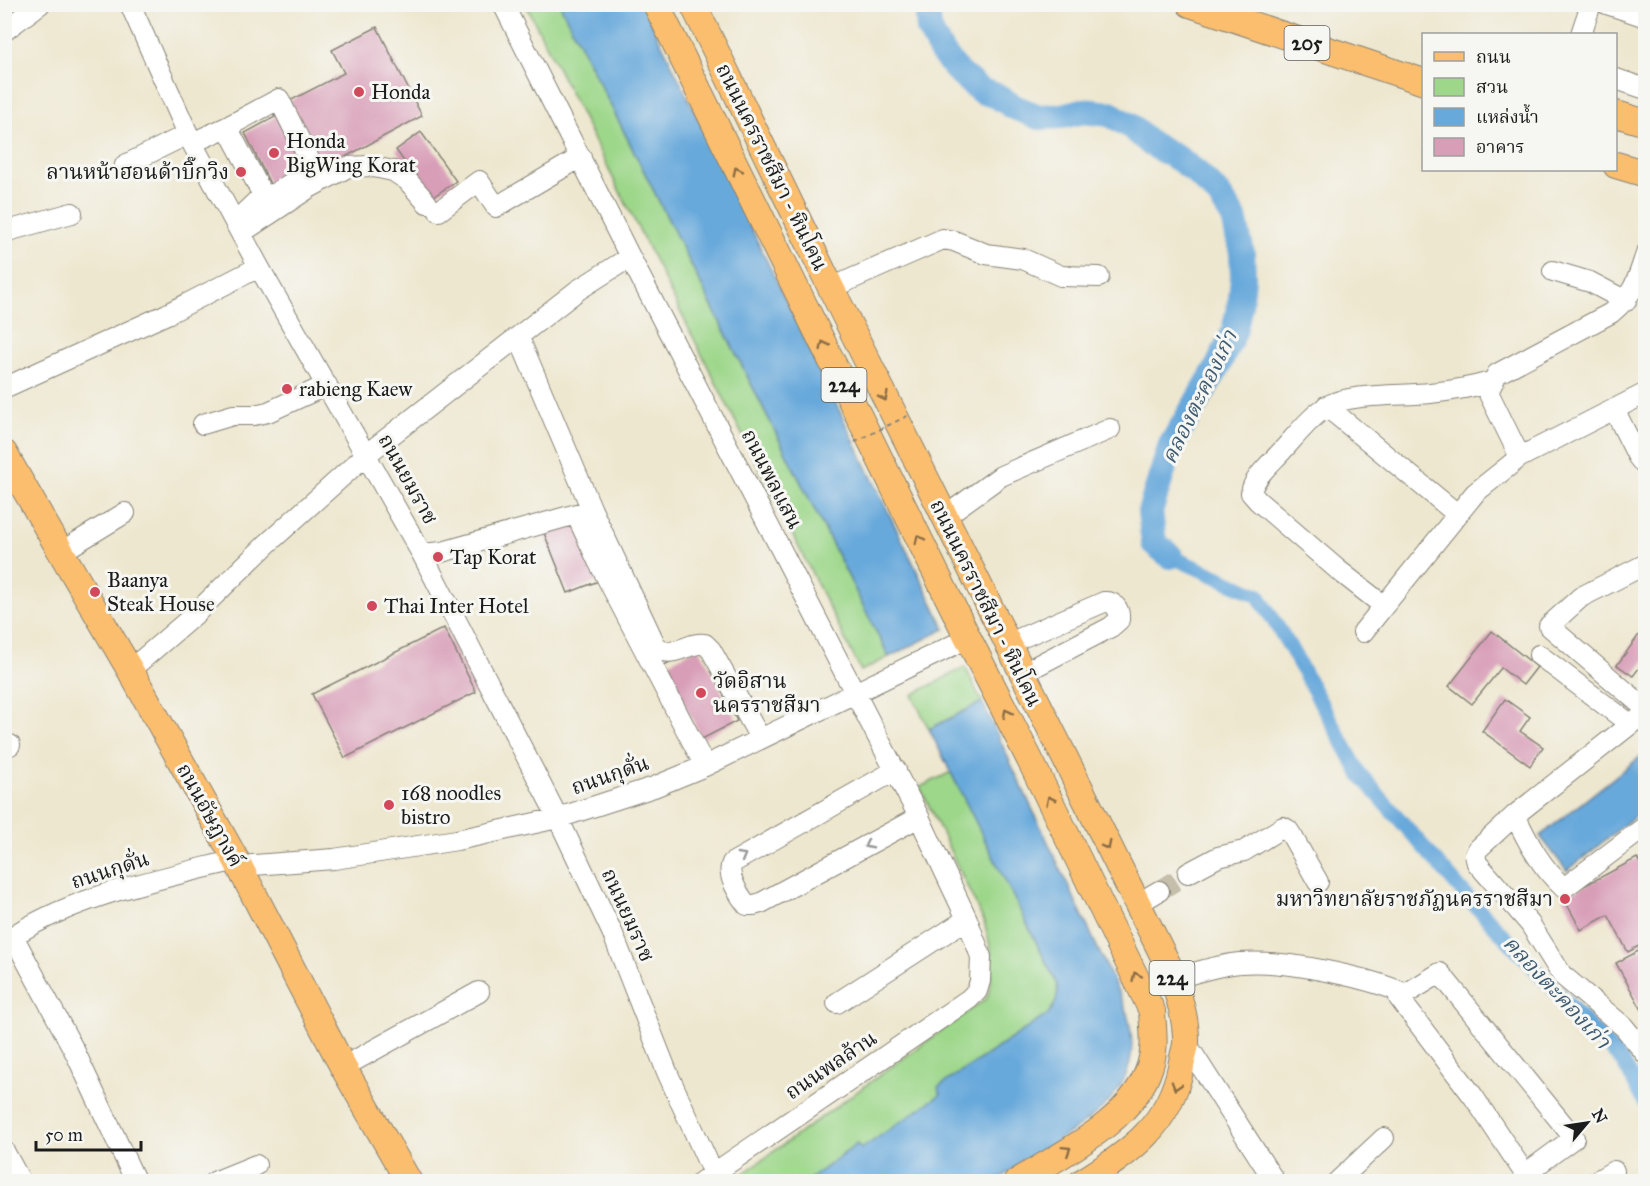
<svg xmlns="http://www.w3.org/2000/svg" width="1650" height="1186" font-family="'IM FELL Great Primer','Noto Serif Thai',serif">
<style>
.green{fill:#9dd78a;stroke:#5c7a53;stroke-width:1.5}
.water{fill:#67a9db;stroke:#42627c;stroke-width:1.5}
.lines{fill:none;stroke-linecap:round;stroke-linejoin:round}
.canal{stroke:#67a9db;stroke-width:15}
.river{stroke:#67a9db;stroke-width:26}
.building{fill:#d89db7}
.minor-tunnel{stroke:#c4beab;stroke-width:20;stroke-dasharray:20 10;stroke-linecap:butt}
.minor-casing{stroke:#858276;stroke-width:22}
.major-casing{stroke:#858276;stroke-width:28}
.minor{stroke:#fff;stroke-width:20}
.major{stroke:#fbbe6e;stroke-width:26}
.path-bridge{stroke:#858276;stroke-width:2;stroke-dasharray:4.5 4.5;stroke-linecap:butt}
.oneway{stroke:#8c6d45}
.oneway2{stroke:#999}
.poi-dot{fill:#d1495b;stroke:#f6f6f2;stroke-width:2}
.labels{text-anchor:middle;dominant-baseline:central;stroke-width:6;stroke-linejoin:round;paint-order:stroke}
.shield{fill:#f6f6f2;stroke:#5d5d5c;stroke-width:1.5}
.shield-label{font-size:20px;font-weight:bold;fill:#1c1c1c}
.poi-label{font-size:21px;fill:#1c1c1c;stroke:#f6f6f2;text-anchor:start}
.street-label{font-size:21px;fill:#1c1c1c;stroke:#f6f6f2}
.water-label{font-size:22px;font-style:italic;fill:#3e5b72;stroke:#f6f6f2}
</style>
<rect width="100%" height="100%" fill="#f6f6f2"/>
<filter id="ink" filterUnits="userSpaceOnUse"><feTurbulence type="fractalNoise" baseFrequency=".0167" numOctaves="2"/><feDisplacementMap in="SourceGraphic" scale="12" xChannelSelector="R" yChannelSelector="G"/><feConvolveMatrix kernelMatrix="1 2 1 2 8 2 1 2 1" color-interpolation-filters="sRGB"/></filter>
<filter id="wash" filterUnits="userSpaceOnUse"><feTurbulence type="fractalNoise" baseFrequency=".008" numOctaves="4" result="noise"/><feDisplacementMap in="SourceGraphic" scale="24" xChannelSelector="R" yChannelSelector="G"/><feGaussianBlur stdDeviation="1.35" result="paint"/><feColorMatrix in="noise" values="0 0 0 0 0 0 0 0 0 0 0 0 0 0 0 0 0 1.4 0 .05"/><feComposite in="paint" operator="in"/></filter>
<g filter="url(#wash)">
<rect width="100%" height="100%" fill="#eee7cf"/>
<path class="green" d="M526,5H560L889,657L861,671Z
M965,667L982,702L929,729L912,695Z
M951,772L1057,984C1059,998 1056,1005 1047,1015L939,1087L942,1094L861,1150L857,1144L807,1181L739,1182L737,1178L987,998C995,972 992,948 984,922L920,787Z"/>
<path class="water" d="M560,5H643L945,629L889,657Z
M982,702L1124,1004C1153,1085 1098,1115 1038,1153C1027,1159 1002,1179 991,1182C980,1184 953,1182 940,1182C896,1182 852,1182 807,1181L857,1144L861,1149L941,1094L938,1087L1047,1015C1056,1005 1059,997 1057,984L929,729Z
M1645,753V808L1567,871L1540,836Z"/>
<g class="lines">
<path class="canal" d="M1170,556L1258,595L1290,647L1360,774L1468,898L1623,1062L1646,1104"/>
<path class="river" d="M927,4L929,29L941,51L959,73L981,91L997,96L1014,107L1039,117L1062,116L1083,111L1110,114L1132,127L1151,144L1179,159L1196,172L1219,195L1234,218L1242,253L1243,276L1241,299L1234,332L1217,368L1171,445L1150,512L1154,543L1170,556"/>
</g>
<g id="blocks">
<path class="building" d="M377,27L422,116L306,178L273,190L245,133L275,117L272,110L344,73L332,50Z
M421,132L456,181L430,199L396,150Z
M576,520L601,580L568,593L544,533Z
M1646,625V659L1633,676L1617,665Z
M444,628L476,692L345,758L312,694Z
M1492,631L1537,667L1523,685L1501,668L1472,704L1449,686Z
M699,647L737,721L702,739L664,665Z
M1505,699L1530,717L1520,731L1543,747L1530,766L1482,731Z
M1637,858L1646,873V942L1628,952L1608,915L1581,930L1563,897Z
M1646,947V1008L1642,1010L1616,963Z"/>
</g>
</g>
<g filter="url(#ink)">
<use href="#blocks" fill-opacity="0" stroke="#858276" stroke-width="1.5"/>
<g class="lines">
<path class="minor-tunnel" d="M1159,891L1188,873"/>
<g class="minor-casing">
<path id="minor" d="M130,4L192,143L259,267L422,554L558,818L612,932L667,1072L717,1182
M503,4L630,257L919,817L967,919L981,957L980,981L977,991L969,999L701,1182
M1607,4L1646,17
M4,31L40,4
M1581,34L1591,4
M1616,79L1646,89
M227,127L279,99L314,169L272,195L267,197L263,195
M192,143L227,127L263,195L235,222
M125,165L188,134
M439,211L479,181L496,207L581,157
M4,232L72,213
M241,233L309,188L348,167L369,166L393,171L407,180L427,203
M1646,254C1636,283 1635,293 1611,313L1497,374L1488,392L1520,457L1646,393
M1553,271L1590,282L1626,301
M831,288L943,239L954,241L986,254L1023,259L1061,276L1099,277
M519,338L592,510L655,644C668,663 688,641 705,644L711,650L760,738
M4,388L167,314L259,267
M1326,406L1457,514
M1614,409L1638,457L1642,462H1646
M203,424L233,415H254L268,412L327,385
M576,514L597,559L705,766
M944,517L1001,476L1110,429
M61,552L125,513
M422,554L442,552L587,511
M1646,564L1581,597L1549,626L1646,709
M1384,606L1337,569L1258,501L1251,493C1253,478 1271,463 1281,452C1295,437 1309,418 1326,407C1346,393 1404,396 1430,393C1452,391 1473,387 1494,381
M1363,632L1475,493L1520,457
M1007,644L1104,602C1115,601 1120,610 1119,620L1111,627L1021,674
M1539,655L1630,724
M130,670L193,616L267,544L367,454L578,290L630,257
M1646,712L1515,815C1528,843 1541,867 1564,888L1646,826
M4,748L10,745
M896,770L732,863C726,875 739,895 747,905H754L761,903L919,817
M1515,815L1478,849L1475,855L1477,863L1530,924L1562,975L1624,1027L1646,1054
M239,866L334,859L457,840L558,818L654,787L705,766L968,638
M1188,873L1218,857L1244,851L1283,827L1288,830L1292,836L1318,882
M1137,904L1159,891
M13,936L75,1052L136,1182
M4,942C70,896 160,879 236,860
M1173,979C1195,973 1217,965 1240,963C1283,959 1367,977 1406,994
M837,1003L967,919
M1186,1043L1275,1182
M343,1067L479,992
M4,1151L21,1182
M1525,1174L1574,1138L1440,973L1399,998L1473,1096L1525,1174L1530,1182
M214,1182L256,1165
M1337,1182L1384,1138
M1595,1182L1614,1171"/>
</g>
<g class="major-casing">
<path id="major" d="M656,4L968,638L1033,766L1152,1011C1153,1030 1156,1048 1150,1066C1133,1121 1063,1153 1017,1182
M693,4L831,288L1169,967C1177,991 1187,1018 1186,1044C1185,1051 1182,1059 1181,1067C1169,1125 1131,1152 1082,1182
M1190,4L1424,82
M1616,114L1646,123
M1616,165L1646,174
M4,453L61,552L130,670L236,860L343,1067L409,1182"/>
</g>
<use href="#minor" class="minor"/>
<use href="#major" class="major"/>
<path class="path-bridge" d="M855,442L909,415"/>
</g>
<defs><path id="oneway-chevron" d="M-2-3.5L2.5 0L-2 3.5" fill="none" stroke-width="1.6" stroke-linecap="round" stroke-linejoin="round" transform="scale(1.5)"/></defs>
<g class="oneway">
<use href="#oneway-chevron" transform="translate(737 171) rotate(-116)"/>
<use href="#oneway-chevron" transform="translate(824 345) rotate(-116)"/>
<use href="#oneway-chevron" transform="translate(884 397) rotate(64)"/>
<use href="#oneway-chevron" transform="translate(919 539) rotate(-116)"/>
<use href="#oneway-chevron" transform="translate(1007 713) rotate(-117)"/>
<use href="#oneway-chevron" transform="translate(1050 800) rotate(-116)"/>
<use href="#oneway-chevron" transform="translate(1107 846) rotate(63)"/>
<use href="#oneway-chevron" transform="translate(1136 976) rotate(-115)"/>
<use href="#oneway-chevron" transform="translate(1176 1086) rotate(107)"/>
<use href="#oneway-chevron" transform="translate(1067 1150) rotate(-32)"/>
</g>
<g class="oneway2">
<use href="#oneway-chevron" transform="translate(868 845) rotate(152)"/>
<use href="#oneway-chevron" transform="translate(742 856) rotate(-30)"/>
</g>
</g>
<g class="poi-dot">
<circle cx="359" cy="92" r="6"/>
<circle cx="274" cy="153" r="6"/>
<circle cx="241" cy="172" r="6"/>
<circle cx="287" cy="389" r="6"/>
<circle cx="438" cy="557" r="6"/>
<circle cx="95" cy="592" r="6"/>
<circle cx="372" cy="606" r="6"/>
<circle cx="701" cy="693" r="6"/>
<circle cx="389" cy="805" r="6"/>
<circle cx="1565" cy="899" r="6"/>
</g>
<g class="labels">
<g class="shield">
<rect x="1284.5" y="26" width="45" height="34" rx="4.5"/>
<rect x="821.5" y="368" width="45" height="34" rx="4.5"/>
<rect x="1149.5" y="961" width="45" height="34" rx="4.5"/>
</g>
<g class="shield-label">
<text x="1307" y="43">205</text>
<text x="844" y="385">224</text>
<text x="1172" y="978">224</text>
</g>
<g class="poi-label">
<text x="371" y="92">Honda</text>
<text x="286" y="141">Honda<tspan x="286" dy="24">BigWing Korat</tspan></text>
<text x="229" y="172" text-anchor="end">ลานหน้าฮอนด้าบิ๊กวิง</text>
<text x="299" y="389">rabieng Kaew</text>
<text x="450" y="557">Tap Korat</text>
<text x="107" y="580">Baanya<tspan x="107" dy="24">Steak House</tspan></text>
<text x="384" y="606">Thai Inter Hotel</text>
<text x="713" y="681">วัดอิสาน<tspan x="713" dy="24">นครราชสีมา</tspan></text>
<text x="401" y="793">168 noodles<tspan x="401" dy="24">bistro</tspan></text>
<text x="1553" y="899" text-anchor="end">มหาวิทยาลัยราชภัฏนครราชสีมา</text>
</g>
<g class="street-label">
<text transform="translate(772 167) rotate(64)">ถนนนครราชสีมา - หินโคน</text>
<text transform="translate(408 479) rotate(61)">ถนนยมราช</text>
<text transform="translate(772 479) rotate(63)">ถนนพลแสน</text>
<text transform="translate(986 603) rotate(64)">ถนนนครราชสีมา - หินโคน</text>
<text transform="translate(610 775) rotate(-19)">ถนนกุดั่น</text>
<text transform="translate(210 815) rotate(61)">ถนนอัษฎางค์</text>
<text transform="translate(110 870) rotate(-18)">ถนนกุดั่น</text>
<text transform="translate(628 915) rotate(66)">ถนนยมราช</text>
<text transform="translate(831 1065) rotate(-34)">ถนนพลล้าน</text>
</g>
<g class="water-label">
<text transform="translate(1199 397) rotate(-64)">คลองตะคองเก่า</text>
<text transform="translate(1557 992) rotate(47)">คลองตะคองเก่า</text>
</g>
</g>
<rect width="1650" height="1186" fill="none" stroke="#f6f6f2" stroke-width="24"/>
<rect x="1422" y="33" width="195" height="138" fill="#f6f6f2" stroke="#9f9f9c" stroke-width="1.5"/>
<rect x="1434" y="52" width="30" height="9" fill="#fbbe6e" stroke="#9f9f9c" stroke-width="1.5"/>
<text x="1476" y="63" font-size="18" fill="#1c1c1c">ถนน</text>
<rect x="1434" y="78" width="30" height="18" fill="#9dd78a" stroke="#9f9f9c" stroke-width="1.5"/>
<text x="1476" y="93" font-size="18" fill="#1c1c1c">สวน</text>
<rect x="1434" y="108" width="30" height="18" fill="#67a9db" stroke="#9f9f9c" stroke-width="1.5"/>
<text x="1476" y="123" font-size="18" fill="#1c1c1c">แหล่งน้ำ</text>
<rect x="1434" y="138" width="30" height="18" fill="#d89db7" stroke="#9f9f9c" stroke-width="1.5"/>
<text x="1476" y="153" font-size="18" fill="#1c1c1c">อาคาร</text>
<g transform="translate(1587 1123) rotate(61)" stroke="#f6f6f2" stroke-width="4.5" paint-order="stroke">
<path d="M0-4.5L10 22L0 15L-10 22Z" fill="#1c1c1c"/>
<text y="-9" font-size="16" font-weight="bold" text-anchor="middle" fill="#1c1c1c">N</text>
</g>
<path d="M36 1141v9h105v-9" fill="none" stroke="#1c1c1c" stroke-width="3"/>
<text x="45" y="1141" font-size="18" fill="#1c1c1c" stroke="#f6f6f2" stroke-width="4.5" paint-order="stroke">50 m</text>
</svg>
